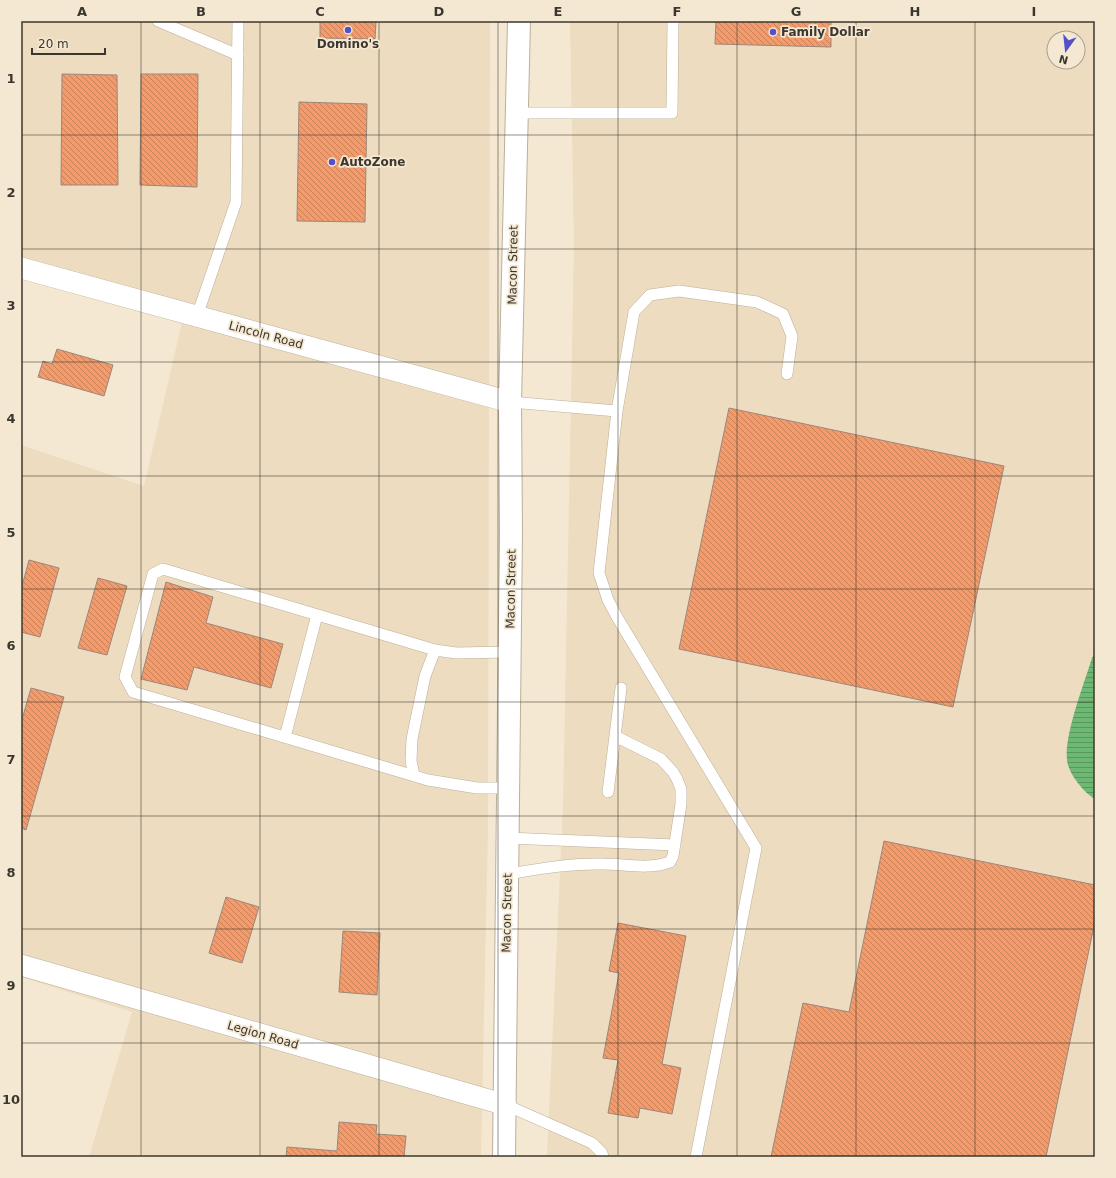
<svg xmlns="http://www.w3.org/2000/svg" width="1116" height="1178" font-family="'DejaVu Sans',sans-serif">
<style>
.built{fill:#eddcbf;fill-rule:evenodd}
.water{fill:url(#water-rules)}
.building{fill:url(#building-back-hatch);stroke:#9d867b}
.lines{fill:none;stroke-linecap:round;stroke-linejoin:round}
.service-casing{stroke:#bbaf9a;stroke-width:12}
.minor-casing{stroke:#bbaf9a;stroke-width:22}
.primary-casing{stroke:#bbaf9a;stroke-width:24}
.service{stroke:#fff;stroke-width:11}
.minor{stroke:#fff;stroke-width:21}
.primary{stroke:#fff;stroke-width:22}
.grid{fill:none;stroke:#3c372e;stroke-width:1;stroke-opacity:0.55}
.poi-dot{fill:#5450c8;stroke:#f5e8d2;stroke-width:1.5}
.labels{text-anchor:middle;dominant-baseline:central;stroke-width:3.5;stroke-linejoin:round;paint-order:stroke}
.poi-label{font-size:12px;font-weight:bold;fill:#3c372e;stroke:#f5e8d2;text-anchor:start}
.street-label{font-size:12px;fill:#3c372e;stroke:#f5e8d2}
.neatline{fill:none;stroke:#3c372e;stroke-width:1.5}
.grid-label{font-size:13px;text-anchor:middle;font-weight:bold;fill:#3c372e}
</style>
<defs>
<pattern id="water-rules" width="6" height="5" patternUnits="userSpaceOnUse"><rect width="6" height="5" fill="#6db873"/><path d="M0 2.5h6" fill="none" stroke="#5b965f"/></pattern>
<pattern id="building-back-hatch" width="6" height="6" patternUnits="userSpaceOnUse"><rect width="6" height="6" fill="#f39b6a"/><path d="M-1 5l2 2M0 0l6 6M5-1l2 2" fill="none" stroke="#c67f58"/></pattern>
</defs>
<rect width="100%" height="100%" fill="#f5e8d2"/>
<path class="built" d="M21,21H490L488,829L481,1157H89L132,1012L21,977V445L144,486L186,305L21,258Z
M570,21H1095V1157H547L563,806L574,246ZM1054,38H1078V62H1054Z"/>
<path class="water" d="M1095,653V799C1084,793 1068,773 1067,760C1064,735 1084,684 1092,658Z"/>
<path class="building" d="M320,21H376L375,39L320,38Z
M716,21H831V47L715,44Z
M62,74L117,75L118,185H61Z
M141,74H198L197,187L140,185Z
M299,102L367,104L365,222L297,221Z
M57,349L113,365L104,396L38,377L43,361L52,364Z
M729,408L1004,466L953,707L679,649Z
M29,560L59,568L40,637L21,632V590Z
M98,578L127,586L107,655L78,648Z
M166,582L213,597L206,623L283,644L271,688L194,667L187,690L141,679Z
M31,688L64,697L26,830L21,828V723Z
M884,841L1095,885V921L1046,1157H771L803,1003L849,1012Z
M226,897L259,907L242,963L209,953Z
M618,923L686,936L662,1064L681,1068L672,1114L640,1108L638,1118L608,1113L618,1060L603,1058L619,973L609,971Z
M343,931L380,933L377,995L339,992Z
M339,1122L377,1125L376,1134L406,1136L404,1157H286L287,1147L337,1151Z"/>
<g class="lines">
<g class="service-casing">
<path id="service" d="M158,21L238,55
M517,113H672L673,21
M197,316L236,202L238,21
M510,402L617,411L634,312L650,295L679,291L757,302L783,314L792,336L787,374
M617,411L599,573L608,600L617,617L756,848L696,1157
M285,737L317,615
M414,775L411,761L412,739L425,676L435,650
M509,788H477L428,780L133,692L125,677L153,574L163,569L435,650L456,653L510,652
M608,792L615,736
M508,838L675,845
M508,874C539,869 571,863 603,864C625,864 648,870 670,862L673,856L681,804V789L677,779L673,772L661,759L615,736L621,688
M506,1105L592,1143L602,1153L603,1157"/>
</g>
<g class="minor-casing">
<path id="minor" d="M21,268L510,402
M21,965L506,1105"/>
</g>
<g class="primary-casing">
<path id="primary" d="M504,1157L511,532L510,402L519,21"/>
</g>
<use href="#service" class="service"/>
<use href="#minor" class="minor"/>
<use href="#primary" class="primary"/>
</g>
<path class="grid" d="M141,21V1157M260,21V1157M379,21V1157M498,21V1157M618,21V1157M737,21V1157M856,21V1157M975,21V1157M21,135H1095M21,249H1095M21,362H1095M21,476H1095M21,589H1095M21,702H1095M21,816H1095M21,929H1095M21,1043H1095"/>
<g class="poi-dot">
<circle cx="348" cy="30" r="4"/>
<circle cx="773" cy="32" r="4"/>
<circle cx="332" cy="162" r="4"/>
</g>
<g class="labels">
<g class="poi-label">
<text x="781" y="32">Family Dollar</text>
<text x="348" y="44" text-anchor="middle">Domino's</text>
<text x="340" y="162">AutoZone</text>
</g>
<g class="street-label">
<text transform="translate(513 265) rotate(-89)">Macon Street</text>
<text transform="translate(266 335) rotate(15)">Lincoln Road</text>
<text transform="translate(511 589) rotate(-89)">Macon Street</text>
<text transform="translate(507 913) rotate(-89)">Macon Street</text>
<text transform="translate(263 1035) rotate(16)">Legion Road</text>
</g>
</g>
<rect width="1116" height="1178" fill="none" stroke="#f5e8d2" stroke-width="44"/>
<g transform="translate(1066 50) rotate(195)"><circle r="19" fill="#f5e8d2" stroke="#aba190"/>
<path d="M0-3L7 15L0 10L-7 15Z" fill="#5450c8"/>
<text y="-6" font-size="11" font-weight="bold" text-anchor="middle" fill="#3c372e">N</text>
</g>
<path d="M32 48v6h73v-6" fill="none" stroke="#3c372e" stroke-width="2"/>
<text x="38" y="48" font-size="12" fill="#3c372e" stroke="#f5e8d2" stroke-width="3" paint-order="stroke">20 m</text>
<rect x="22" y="22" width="1072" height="1134" class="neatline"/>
<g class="grid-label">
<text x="82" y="16">A</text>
<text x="201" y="16">B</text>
<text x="320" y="16">C</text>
<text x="439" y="16">D</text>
<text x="558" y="16">E</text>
<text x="677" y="16">F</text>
<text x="796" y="16">G</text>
<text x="915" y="16">H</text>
<text x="1034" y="16">I</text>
<text x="11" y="83">1</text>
<text x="11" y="197">2</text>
<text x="11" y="310">3</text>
<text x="11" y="423">4</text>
<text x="11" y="537">5</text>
<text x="11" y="650">6</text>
<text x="11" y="764">7</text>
<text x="11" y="877">8</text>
<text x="11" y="990">9</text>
<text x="11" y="1104">10</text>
</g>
</svg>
